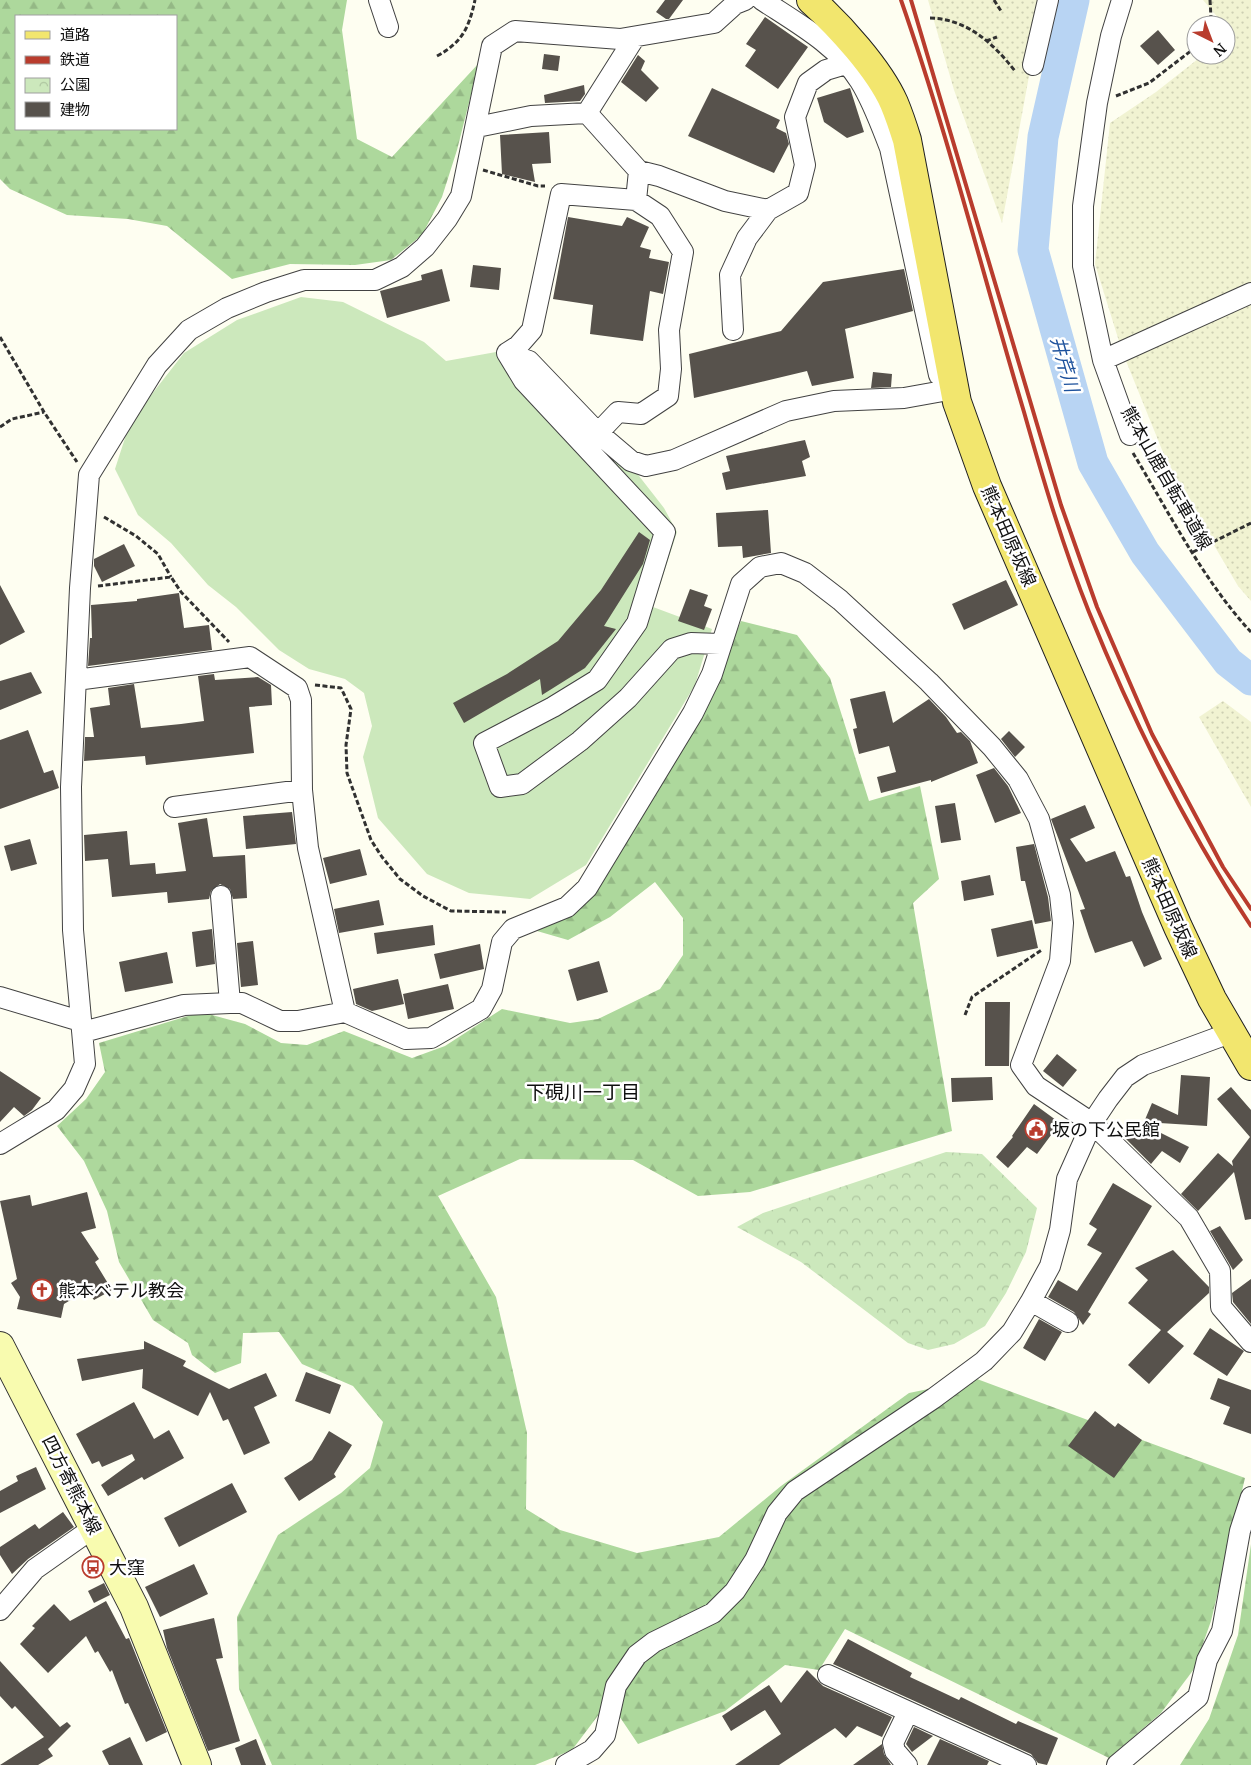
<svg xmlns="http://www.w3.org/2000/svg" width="1251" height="1765" font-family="Merriweather,'Noto Sans JP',serif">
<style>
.farmland{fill:url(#farmland-dots)}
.grass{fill:#cce8bc}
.forest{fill:url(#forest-firs);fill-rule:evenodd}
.park{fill:url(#park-crowns)}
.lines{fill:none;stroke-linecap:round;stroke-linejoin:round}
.river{stroke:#b8d4f3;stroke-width:31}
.building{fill:#57524c}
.minor-casing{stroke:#424242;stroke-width:22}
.secondary-casing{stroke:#313131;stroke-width:30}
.primary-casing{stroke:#202020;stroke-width:30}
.path{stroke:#313131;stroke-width:3;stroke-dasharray:5 2.5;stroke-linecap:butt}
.minor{stroke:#fff;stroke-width:20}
.secondary{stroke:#f8fbaf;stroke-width:28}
.primary{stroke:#f2e66e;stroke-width:28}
.rail{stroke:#b93c2d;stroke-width:4}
.labels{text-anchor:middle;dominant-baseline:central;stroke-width:5;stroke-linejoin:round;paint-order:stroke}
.street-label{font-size:18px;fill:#0f0f0f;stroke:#fff}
.poi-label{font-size:18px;fill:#0f0f0f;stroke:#fff;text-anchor:start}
.water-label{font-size:19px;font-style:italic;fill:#1d519c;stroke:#fff}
.neighbourhood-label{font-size:19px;fill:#0f0f0f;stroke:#fff}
</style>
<defs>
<pattern id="farmland-dots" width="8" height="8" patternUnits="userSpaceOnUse" patternTransform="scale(1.25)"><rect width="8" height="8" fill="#f1f3d2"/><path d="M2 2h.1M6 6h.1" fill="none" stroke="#cdcfb3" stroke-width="1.8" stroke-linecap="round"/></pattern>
<pattern id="forest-firs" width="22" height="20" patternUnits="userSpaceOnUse" patternTransform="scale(1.25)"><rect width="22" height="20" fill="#add89c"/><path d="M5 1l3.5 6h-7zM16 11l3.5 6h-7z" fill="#94b885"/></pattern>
<pattern id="park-crowns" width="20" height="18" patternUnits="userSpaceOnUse" patternTransform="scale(1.25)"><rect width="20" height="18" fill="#cce8bc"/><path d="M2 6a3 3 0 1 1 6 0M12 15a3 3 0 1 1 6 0" fill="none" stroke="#aec6a0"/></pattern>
</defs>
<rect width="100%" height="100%" fill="#fefef1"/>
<path class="farmland" d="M928,0H1043L1002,223L954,90Z
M1203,0H1251V601L1238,586L1171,472L1122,351L1095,264L1110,123L1156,92L1203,55H1226V37L1231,33Z
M1223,701L1251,722V807L1199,717Z"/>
<path class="grass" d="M301,297L343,302L424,342L446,361L496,352L534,357L625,458L664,508L677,532L653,607L712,629L695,685L586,865L530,899L469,893L427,874L378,818L363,757L372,726L364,693L345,679L309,669L279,650L236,607L208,585L171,543L138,515L115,469L126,435L148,399L184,353L237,320Z"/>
<path class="forest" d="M0,0H347L342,30L357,139L392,157L479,63L457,150L442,197L422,235L391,260L355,265L290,264L232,279L167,226L128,219L67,215L10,189L0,179ZM16,16H176V129H16Z
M741,621L797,635L830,678L869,801L920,786L939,879L913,903L952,1131L750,1192L698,1196L633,1160L520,1159L438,1196L496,1297L527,1433L526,1509L560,1530L637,1553L719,1537L781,1486L909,1393L977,1379L1245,1478L1211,1621L1194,1669L1161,1713L1109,1758L845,1629L819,1670L785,1665L725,1711L638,1744L609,1701L572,1750L535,1765H272L239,1689L237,1617L278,1535L341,1493L370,1468L383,1422L353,1386L302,1364L279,1332L243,1333L241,1363L215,1373L192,1355L188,1343L153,1320L119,1262L107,1211L84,1161L57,1126L86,1099L105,1072L99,1043L201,1012L245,1024L281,1043L307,1045L344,1031L412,1058L445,1046L502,1009L570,1023L598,1019L660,989L683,955V918L655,882L610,917L568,940L537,931L565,916L701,713Z
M1251,1544V1765H1180L1209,1719L1238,1635Z"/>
<path class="park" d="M946,1152L982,1154L1037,1208L1026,1252L1006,1293L985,1326L954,1344L928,1350L908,1343L801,1262L737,1227L763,1213Z"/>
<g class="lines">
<path class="river" d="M1074,0L1043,137L1033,250L1093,463L1145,553L1228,662L1251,680"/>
</g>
<path class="building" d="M665,0H683L669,19H666L656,12Z
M765,17L808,47L778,89L745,66L756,50L746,44Z
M1158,30L1175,50L1158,65L1140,46Z
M544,54L560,56L558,71L542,69Z
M638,55L645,61L641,70L659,88L646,102L621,82Z
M584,85L585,94L580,101L545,103L544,95Z
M712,88L780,120L776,128L786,133L789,144L774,173L688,136Z
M850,88L864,132L847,138L824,122L817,98Z
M549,132L551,163L532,164L535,182L502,174L500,135Z
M568,217L622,226L627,217L649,227L640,247L651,250L649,258L669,262L663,294L650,291L643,341L590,334L593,305L553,299Z
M473,265L501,268L499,290L470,287Z
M442,269L450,301L387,318L380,291L422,280L421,275Z
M904,269L913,311L845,329L854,378L812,386L807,371L694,398L689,354L781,331L823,282Z
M873,372L892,374L891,387L871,388Z
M805,440L810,457L802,461L806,476L726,490L722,473L730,471L726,456Z
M768,510L771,553L743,558L742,546L718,547L716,513Z
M639,532L650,540L643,564L604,626L616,629L585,668L542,695L540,679L464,723L453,703L507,674L558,641L601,590Z
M124,544L135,566L102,582L94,566V559Z
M1006,580L1018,605L964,630L952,604Z
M0,585L25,632L0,645Z
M690,589L708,595L704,606L712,609L704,630L678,621Z
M179,593L184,628L209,625L212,650L88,666L90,638H92L91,605L137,601V599Z
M31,672L42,693L0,710V681Z
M214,674L215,680L258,677L271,685L272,705L249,707L254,753L146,765L145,756L84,761L85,737H94L90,708L110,705L108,688L134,684L141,728L181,724L204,721L198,676Z
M885,691L893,723L929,699L946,717L957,733L961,732L970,741L978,763L931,782V780L881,793L877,777L896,772L889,746L859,754L853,729L857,728L850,699Z
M28,730L44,773L53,770L59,788L0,809V740Z
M1009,731L1025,747L1015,757L1001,739Z
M994,768L1008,786L1021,813L995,823L976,775Z
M955,803L961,840L941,843L935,806Z
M1085,805L1095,828L1070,839L1086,862L1115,851L1126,877L1130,876L1142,912L1162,959L1144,967L1132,941L1095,953L1089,937L1080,910L1085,909L1051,819Z
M292,812L296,844L246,849L243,816Z
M207,818L213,857L245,855L247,898L233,899L230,889L220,884L211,891L209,899L168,903L167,892L112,897L108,859L85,861L84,835L127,831L130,865L155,863L156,874L186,871L178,823Z
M30,839L37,864L11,871L4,846Z
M1034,844L1048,897L1051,921L1035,924L1025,881H1021L1016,847Z
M360,849L367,875L330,884L323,858Z
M990,875L994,895L964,901L961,881Z
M379,900L384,925L339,933L334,909Z
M1032,920L1038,948L997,957L991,929Z
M433,925L435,945L377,954L374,933Z
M212,929L215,964L196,967L192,932Z
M253,941L258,985L241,987L237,943Z
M480,944L484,969L440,979L434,954Z
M167,952L173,983L125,992L119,962Z
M599,961L608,992L577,1001L568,970Z
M398,979L404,1004L372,1011L356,1004L353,989Z
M448,984L454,1009L408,1019L403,994Z
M985,1002H1010L1009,1066H985Z
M1057,1054L1077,1070L1063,1087L1043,1071Z
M0,1071L41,1098L32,1110L24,1116L14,1107L0,1122Z
M1181,1075L1210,1077L1207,1126L1144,1122L1152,1103L1178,1115Z
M992,1077L993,1100L952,1102L951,1078Z
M1231,1087L1251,1110V1219L1245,1220L1234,1172L1198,1211L1181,1194L1218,1153L1233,1166L1232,1161L1250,1137L1217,1099Z
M1034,1104L1060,1123L1037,1154L1027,1147L1008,1168L996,1157L1013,1137L1012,1136Z
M1135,1120L1189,1147L1180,1163L1162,1151L1151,1164L1122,1135Z
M1113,1183L1152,1206L1088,1312L1091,1314L1083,1325L1074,1312L1048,1297L1058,1280L1077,1291L1102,1253L1087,1245L1097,1229L1089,1224Z
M87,1192L96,1228L81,1232L99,1259L95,1262L112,1290L94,1300L87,1290L64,1304L61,1318L17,1309L20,1297L11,1283L17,1279L0,1201L30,1195L32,1206Z
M1220,1226L1243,1260L1233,1270L1210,1231Z
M1173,1250L1209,1287V1293L1167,1332L1184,1346L1149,1384L1128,1365L1161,1330L1128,1303L1148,1280L1135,1268Z
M1251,1279V1324L1233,1302L1232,1293Z
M1039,1319L1062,1332L1045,1361L1023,1348Z
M1210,1328L1244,1351L1227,1376L1193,1354Z
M144,1341L186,1361L183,1366L229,1389L266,1373L277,1396L254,1407L270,1443L244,1455L228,1419L223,1421L210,1392L198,1416L142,1388L143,1369L82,1381L77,1359L144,1349Z
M306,1372L341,1385L330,1414L295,1401Z
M1218,1378L1251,1390V1434L1223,1424L1230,1407L1210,1399Z
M134,1402L154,1439L169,1430L184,1458L144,1480L142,1477L108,1496L101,1485L135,1460L132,1454L102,1467L99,1461L92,1464L76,1434Z
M1095,1411L1115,1427L1118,1423L1142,1440L1114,1478L1068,1446Z
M329,1431L352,1445L334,1474L336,1477L299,1501L284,1478L312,1460Z
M36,1467L46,1489L0,1513V1491L18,1481L16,1476Z
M232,1483L247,1512L179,1547L164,1518Z
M63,1512L74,1527L28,1559L12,1574L0,1555V1547L35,1524L39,1529Z
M194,1564L208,1594L160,1617L145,1587Z
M104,1583L110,1595L94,1603L88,1591Z
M106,1601L126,1639L129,1638L167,1732L146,1742L128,1703L125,1704L112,1670L110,1672L98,1651L95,1653L86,1636L48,1673L20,1644L35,1628L32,1626L54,1604L70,1621Z
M214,1618L223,1658L216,1659L240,1741L208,1751L167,1648L163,1630Z
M848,1639L912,1673L910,1677L959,1700L961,1697L1016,1724L1018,1721L1058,1738L1047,1765L1038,1763L1031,1754L833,1664Z
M0,1661L60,1727L67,1722L71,1726L48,1749L53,1756L38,1765H0L44,1737L15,1706L12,1709L0,1696Z
M807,1670L823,1686L892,1717L882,1737L857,1726L846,1738L835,1728L779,1765H735L781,1734L765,1710L731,1731L722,1716L769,1685L781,1703Z
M914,1727L933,1736L912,1752L906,1744Z
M130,1737L143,1765H109L102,1751Z
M256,1739L266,1765H241L235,1748Z
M940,1739L989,1761L987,1765H927Z
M882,1744L884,1754L891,1765H853Z"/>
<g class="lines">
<g class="minor-casing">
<path id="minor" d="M379,0L388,27
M762,0C797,23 837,45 860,81C873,102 881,125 890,148L939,375
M1122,0L1111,36L1097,103L1083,206V266L1103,360L1130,435
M1033,65L1048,0
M587,113L635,37
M477,127L531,116L587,113L639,171L659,176L725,201L768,210L798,193L805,165L795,117L808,83L826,70L846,64
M639,171L636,200L561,194L532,330L518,346L507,353L529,361L598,433L631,461L646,466L674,460L786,411L834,401L904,398L943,391
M733,330L730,275L747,238L768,210
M507,353L524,381L665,532L637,623L597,680L553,707L484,743L500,787L522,784L580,741L628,698L672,649L691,643L720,644
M1103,360L1251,293
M598,433L618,412L641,414L668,396L671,369L669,330L683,252L660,216L636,200
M76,680L250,657L297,688L301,700L302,790
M174,807L302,790L308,848L345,1012
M221,896L230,1003
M0,997L80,1021
M83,1032L184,1005L230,1003H242L280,1021H298L345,1012L406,1039L431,1038L481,1009L492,989L502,942L513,929L567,907L587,888L693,713L712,674L741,584L760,567L781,563L805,573L840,600L929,682L992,747L1018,779L1039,819L1060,895L1063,923L1060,961L1021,1065L1036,1086L1092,1123L1189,1218L1220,1271L1221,1307L1251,1342
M0,1144L56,1110L74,1089L85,1064L73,930L71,787L80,588L89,475L157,365L189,330L227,308L266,292L304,280H375L402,267L425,247L447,219L461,196L492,46L515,31L620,39L714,23L735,4L745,0
M1068,1322L1031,1301L1050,1266L1060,1230L1067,1179L1092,1123L1108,1099L1125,1077L1143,1065L1230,1033
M0,1610L35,1569L93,1528
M828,1675L1026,1765
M566,1765L592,1750L605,1735L616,1686L637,1655L654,1642L713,1613L735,1591L755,1560L777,1513L795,1491L934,1398L984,1361L1012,1332L1031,1301
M907,1765L895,1751L893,1743L908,1712
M1117,1765L1198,1697L1207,1660L1222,1631L1240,1531L1251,1497"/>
</g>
<g class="secondary-casing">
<path id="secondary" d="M0,1346L134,1607L197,1765"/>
</g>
<g class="primary-casing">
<path id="primary" d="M811,0C839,25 879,69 894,103C899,115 903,127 907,140L957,402L987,486L1178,927L1212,999L1251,1066"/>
</g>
<path class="path" d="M994,0L1001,11
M1210,0L1211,17L1218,25
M930,18C967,19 993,43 1015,71
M986,41L997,37
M437,56C463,42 469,27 475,0
M1116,96L1149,83L1196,47
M483,170L538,186H545
M0,337L44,412L77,462
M0,427L12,419L44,412
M1133,453C1168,511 1205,583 1251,632
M104,517L136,536L158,554L171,577
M1193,552L1251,523
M98,586L171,577L181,592L229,642
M315,685L341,688L351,709L346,745L347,773L371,840L382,857L400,879L423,896L451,911L506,912
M965,1015L972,997L1043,949"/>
<use href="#minor" class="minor"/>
<use href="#secondary" class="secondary"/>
<use href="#primary" class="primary"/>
<path class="rail" d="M901,0C948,135 983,275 1024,412C1043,479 1063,547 1089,612C1133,721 1186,828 1251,926
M911,0L1061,505L1097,607L1152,734L1223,867L1251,909"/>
</g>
<defs>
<g id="civic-ring" transform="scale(1.125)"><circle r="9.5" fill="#fff" stroke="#b93c2d" stroke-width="1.5"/><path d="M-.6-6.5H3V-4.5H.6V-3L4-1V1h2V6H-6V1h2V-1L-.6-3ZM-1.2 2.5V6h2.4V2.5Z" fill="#b93c2d"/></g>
<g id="church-ring" transform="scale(1.125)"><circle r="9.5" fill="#fff" stroke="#b93c2d" stroke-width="1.5"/><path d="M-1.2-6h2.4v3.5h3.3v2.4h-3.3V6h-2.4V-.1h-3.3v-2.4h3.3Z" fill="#b93c2d"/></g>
<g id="bus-ring" transform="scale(1.125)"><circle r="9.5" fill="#fff" stroke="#b93c2d" stroke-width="1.5"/><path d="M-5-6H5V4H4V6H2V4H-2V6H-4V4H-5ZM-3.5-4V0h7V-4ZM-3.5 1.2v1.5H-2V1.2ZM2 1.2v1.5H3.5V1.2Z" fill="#b93c2d"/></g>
</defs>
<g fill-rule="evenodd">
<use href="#civic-ring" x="1036" y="1129"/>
<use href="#church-ring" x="42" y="1290"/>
<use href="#bus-ring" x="93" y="1567"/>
</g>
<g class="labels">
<g class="street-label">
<text transform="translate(1167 478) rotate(60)">熊本山鹿自転車道線</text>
<text transform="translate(1009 536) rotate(66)">熊本田原坂線</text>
<text transform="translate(1170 908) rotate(66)">熊本田原坂線</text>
<text transform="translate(72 1485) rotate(63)">四方寄熊本線</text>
</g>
<g class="poi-label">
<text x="1052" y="1129">坂の下公民館</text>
<text x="58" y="1290">熊本ベテル教会</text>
<text x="109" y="1567">大窪</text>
</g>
<g class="water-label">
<text transform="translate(1065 364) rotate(74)">井芹川</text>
</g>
<g class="neighbourhood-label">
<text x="583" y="1092">下硯川一丁目</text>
</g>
</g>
<rect x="15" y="15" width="162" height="115" fill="#ffffff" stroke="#9f9f9f"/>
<rect x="25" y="31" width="25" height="8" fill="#f2e66e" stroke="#9f9f9f"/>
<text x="60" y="40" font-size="15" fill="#0f0f0f">道路</text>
<rect x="25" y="56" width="25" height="8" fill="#b93c2d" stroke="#9f9f9f"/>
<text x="60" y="65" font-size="15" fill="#0f0f0f">鉄道</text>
<rect x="25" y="78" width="25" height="15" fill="url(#park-crowns)" stroke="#9f9f9f"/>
<text x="60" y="90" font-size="15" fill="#0f0f0f">公園</text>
<rect x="25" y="102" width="25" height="15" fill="#57524c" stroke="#9f9f9f"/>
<text x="60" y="115" font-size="15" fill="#0f0f0f">建物</text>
<g transform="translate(1211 40) rotate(138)"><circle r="24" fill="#ffffff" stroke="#9f9f9f"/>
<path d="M0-4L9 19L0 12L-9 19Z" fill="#b93c2d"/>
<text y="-8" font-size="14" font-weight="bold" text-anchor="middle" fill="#0f0f0f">N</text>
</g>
</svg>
